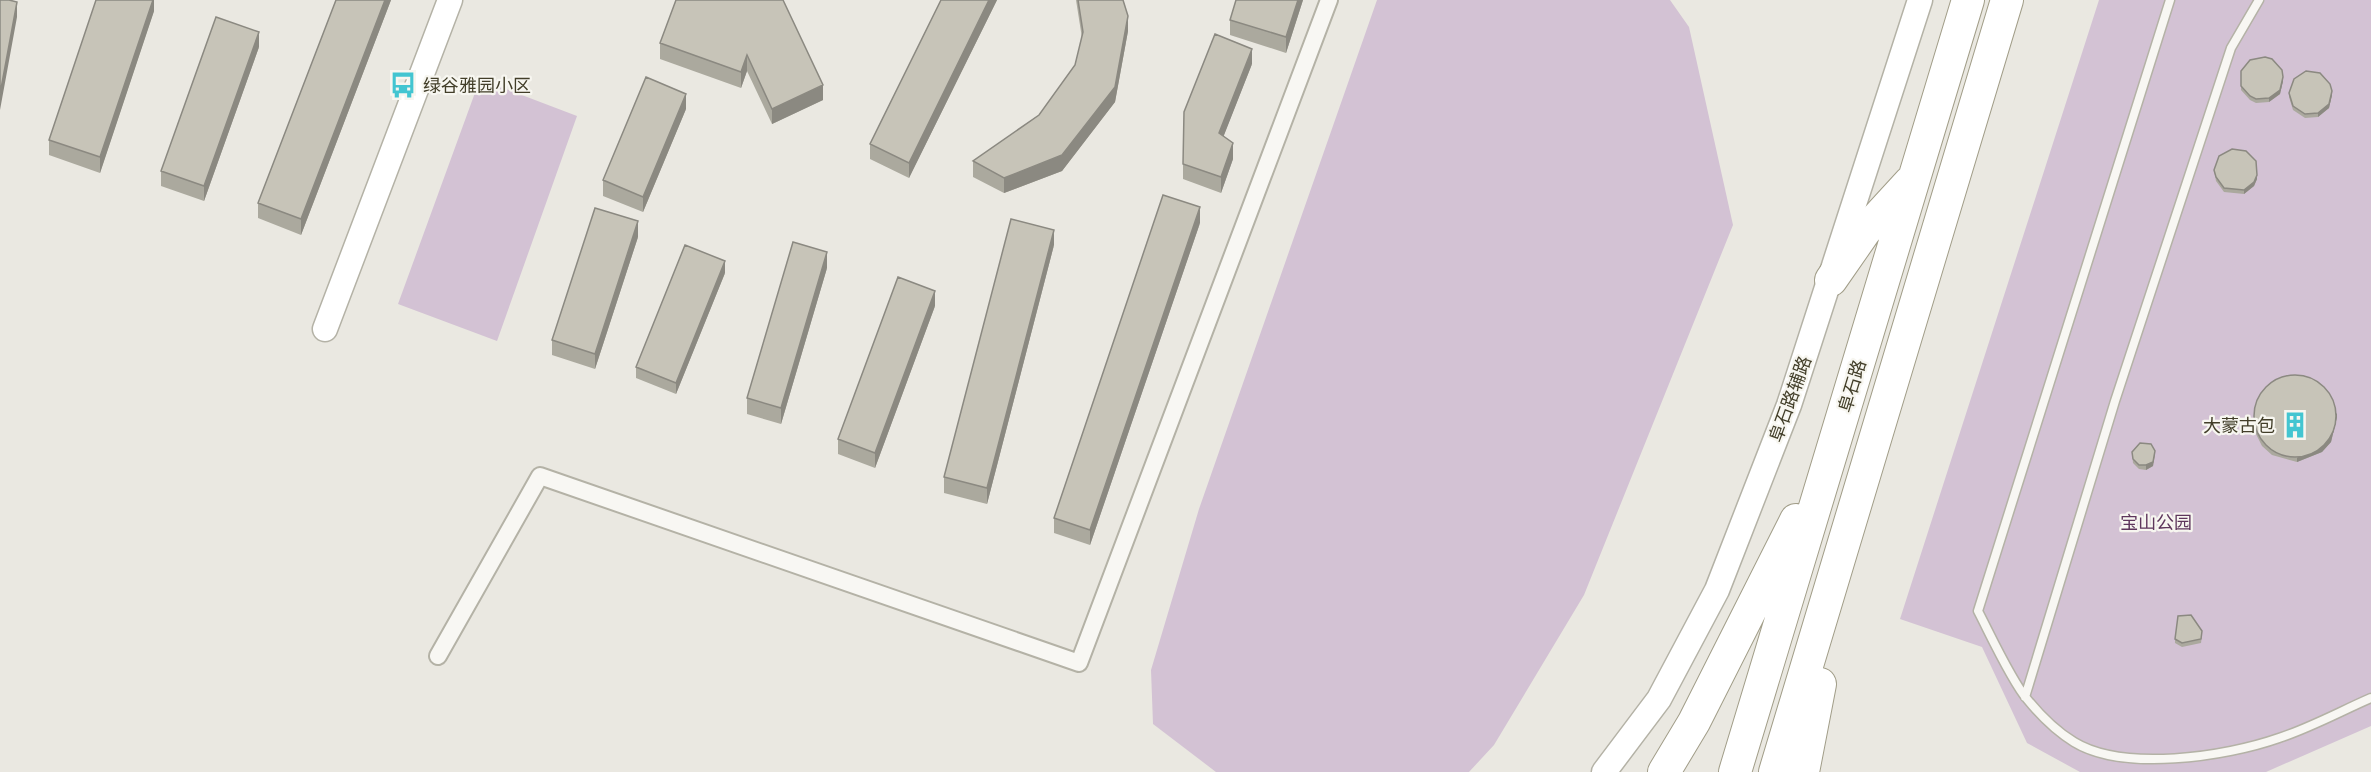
<svg xmlns="http://www.w3.org/2000/svg" width="2371" height="772" font-family="Inter,'Noto Sans SC',sans-serif">
<style>
.green{fill:#d3c2d4}
.lines{fill:none;stroke-linecap:round;stroke-linejoin:round}
.lane-casing{stroke:#b4b2a6;stroke-width:11}
.street-casing{stroke:#b4b2a6;stroke-width:20}
.secondary-casing{stroke:#b4b2a6;stroke-width:27}
.highway-casing{stroke:#a19d88;stroke-width:34}
.lane{stroke:#f8f7f3;stroke-width:8}
.street{stroke:#f8f7f3;stroke-width:16}
.secondary{stroke:#fff;stroke-width:24}
.highway{stroke:#fff;stroke-width:32}
.wall{fill:#aba99e}
.shaded-wall{fill:#8b8981}
.building{fill:#c7c4b8;stroke:#8b8981;stroke-width:1.5}
.labels{text-anchor:middle;dominant-baseline:central;stroke-width:4.5;stroke-linejoin:round;paint-order:stroke}
.poi-label{font-size:18px;fill:#423e29;stroke:#f7f6f0;text-anchor:start}
.street-label{font-size:18px;fill:#423e29;stroke:#f7f6f0}
.park-label{font-size:18px;fill:#5e365c;stroke:#f7f6f0}
</style>
<rect width="100%" height="100%" fill="#eae8e1"/>
<path class="green" d="M1377,0H1670L1689,27L1733,225L1584,595L1494,745L1469,772H1216L1153,724L1151,670L1199,509Z
M2099,0H2371V726L2266,772H2080L2027,743L1982,647L1900,619Z
M480,79L577,116L497,341L398,304Z"/>
<g class="lines">
<g class="lane-casing">
<path id="lane" d="M2170,0L1978,611C1990,634 2011,680 2027,699C2040,715 2056,731 2074,742C2123,772 2225,757 2279,738C2310,728 2341,711 2371,698
M2025,697L2115,401L2231,48L2259,0"/>
</g>
<g class="street-casing">
<path id="street" d="M438,656L540,476L1079,663L1329,0"/>
</g>
<g class="secondary-casing">
<path id="secondary" d="M325,329L450,0
M1604,772L1659,699L1717,590L1789,405L1920,0"/>
</g>
<g class="highway-casing">
<path id="highway" d="M1831,280L1865,231L1910,182
M1664,772L1694,722L1796,520
M1735,772L1968,0
M1775,772L2007,0
M1803,772L1820,684"/>
</g>
<use href="#lane" class="lane"/>
<use href="#street" class="street"/>
<use href="#secondary" class="secondary"/>
<use href="#highway" class="highway"/>
</g>
<path class="wall" d="M154,0V11L100,173L49,155V140Z
M336,0H391L301,235L258,218V203Z
M676,0L823,100L772,124L747,71L741,88L660,59V43Z
M941,0H997L909,178L870,159V144Z
M1076,0H1123L1128,31L1115,102L1062,171L1004,193L973,177V161L1039,115L1075,65L1082,38Z
M1236,0H1303L1286,53L1230,35V20Z
M259,47L204,201L161,186V171Z
M1252,64L1223,137L1233,159L1221,193L1183,179V164Z
M2241,71L2283,81L2280,94L2269,102L2256,103L2250,100L2241,90Z
M2289,93L2332,95L2329,108L2318,117L2305,118L2293,110L2289,97Z
M686,109L643,212L603,196V180Z
M2214,170L2257,179L2254,186L2244,194L2224,192L2216,181Z
M1200,223L1090,545L1054,533V518Z
M638,237L595,369L552,355V340Z
M1054,245L987,504L944,493V477Z
M827,268L781,424L747,414V398Z
M725,273L676,394L636,378V367Z
M935,306L875,468L838,454V439Z
M2254,416L2337,417L2331,442L2322,452L2297,462L2272,455L2262,446L2256,434Z
M2132,452L2155,455L2153,466L2146,470L2139,469L2133,463Z
M2202,635L2201,643L2182,647L2175,643V639Z"/>
<path class="shaded-wall" d="M153,0H154V11L100,173V157Z
M385,0H391L301,235V219Z
M989,0H997L909,178V163Z
M1298,0H1303L1286,53V37Z
M17,2V17L0,110V94Z
M1128,16V31L1115,102L1062,171L1004,193V178Z
M259,32V47L204,201V186Z
M1252,49V64L1219,148V133Z
M747,55V71L741,88V72Z
M2283,77V81L2280,94L2269,102V98Z
M823,85V100L772,124V109Z
M2332,91V95L2329,108L2318,117V113Z
M686,94V109L643,212V197Z
M1233,143V159L1221,193V177Z
M2257,175V179L2254,186L2244,194V190Z
M1200,207V223L1090,545V530Z
M638,221V237L595,369V354Z
M1054,230V245L987,504V488Z
M827,252V268L781,424V408Z
M725,261V273L676,394V383Z
M935,291V306L875,468V453Z
M2337,413V417L2331,442L2322,452L2297,462V458Z
M2155,451L2153,466L2146,470V465Z"/>
<path class="building" d="M0,0H9L17,2L0,94Z
M96,0H153L100,157L49,140Z
M336,0H385L301,219L258,203Z
M676,0H783L823,85L772,109L747,55L741,72L660,43Z
M941,0H989L909,163L870,144Z
M1078,0H1123L1128,16L1115,87L1062,155L1004,178L973,161L1039,115L1075,65L1083,32Z
M1236,0H1298L1286,37L1230,20Z
M216,17L259,32L204,186L161,171Z
M1215,34L1252,49L1219,133L1233,143L1221,177L1183,164L1184,112Z
M2265,57L2272,59L2282,70L2283,77L2280,90L2269,98L2256,99L2250,96L2241,86V71L2250,60Z
M2306,71L2320,73L2330,84L2332,91L2329,104L2318,113L2305,114L2293,106L2289,93L2294,79Z
M646,77L686,94L643,197L603,180Z
M2232,149L2246,151L2256,161L2257,175L2254,182L2244,190L2224,188L2216,177L2214,170L2219,156Z
M1163,195L1200,207L1090,530L1054,518Z
M595,208L638,221L595,354L552,340Z
M1011,219L1054,230L987,488L944,477Z
M793,242L827,252L781,408L747,398Z
M685,245L725,261L676,383L636,367Z
M898,277L935,291L875,453L838,439Z
M2254 416a41 41 0 1 1 82 0a41 41 0 1 1-82 0Z
M2140,443L2151,444L2155,451L2153,462L2146,465H2139L2133,459L2132,452Z
M2191,615L2202,631L2201,639L2182,643L2175,639L2178,616Z"/>
<defs>
<g id="bus-bare" transform="scale(2.07)"><path d="M-5-6H5V4H4V6H2V4H-2V6H-4V4H-5ZM-3.5-4V0h7V-4ZM-3.5 1.2v1.5H-2V1.2ZM2 1.2v1.5H3.5V1.2Z" fill="#43c5d1" stroke="#f7f6f0" stroke-width="2.5" paint-order="stroke"/></g>
<g id="building-bare" transform="scale(2.07)"><path d="M-4-6H4V6H1V3H-1V6H-4ZM-2.5-4.3h1.7v1.8h-1.7ZM.8-4.3h1.7v1.8H.8ZM-2.5-1h1.7V.8h-1.7ZM.8-1h1.7V.8H.8Z" fill="#43c5d1" stroke="#f7f6f0" stroke-width="2.5" paint-order="stroke"/></g>
</defs>
<g fill-rule="evenodd">
<use href="#bus-bare" x="403" y="85"/>
<use href="#building-bare" x="2295" y="425"/>
</g>
<g class="labels">
<g class="poi-label">
<text x="423" y="85">绿谷雅园小区</text>
<text x="2275" y="425" text-anchor="end">大蒙古包</text>
</g>
<g class="street-label">
<text transform="translate(1852 386) rotate(-73)">阜石路</text>
<text transform="translate(1790 399) rotate(-70)">阜石路辅路</text>
</g>
<g class="park-label">
<text x="2156" y="522">宝山公园</text>
</g>
</g>
</svg>
